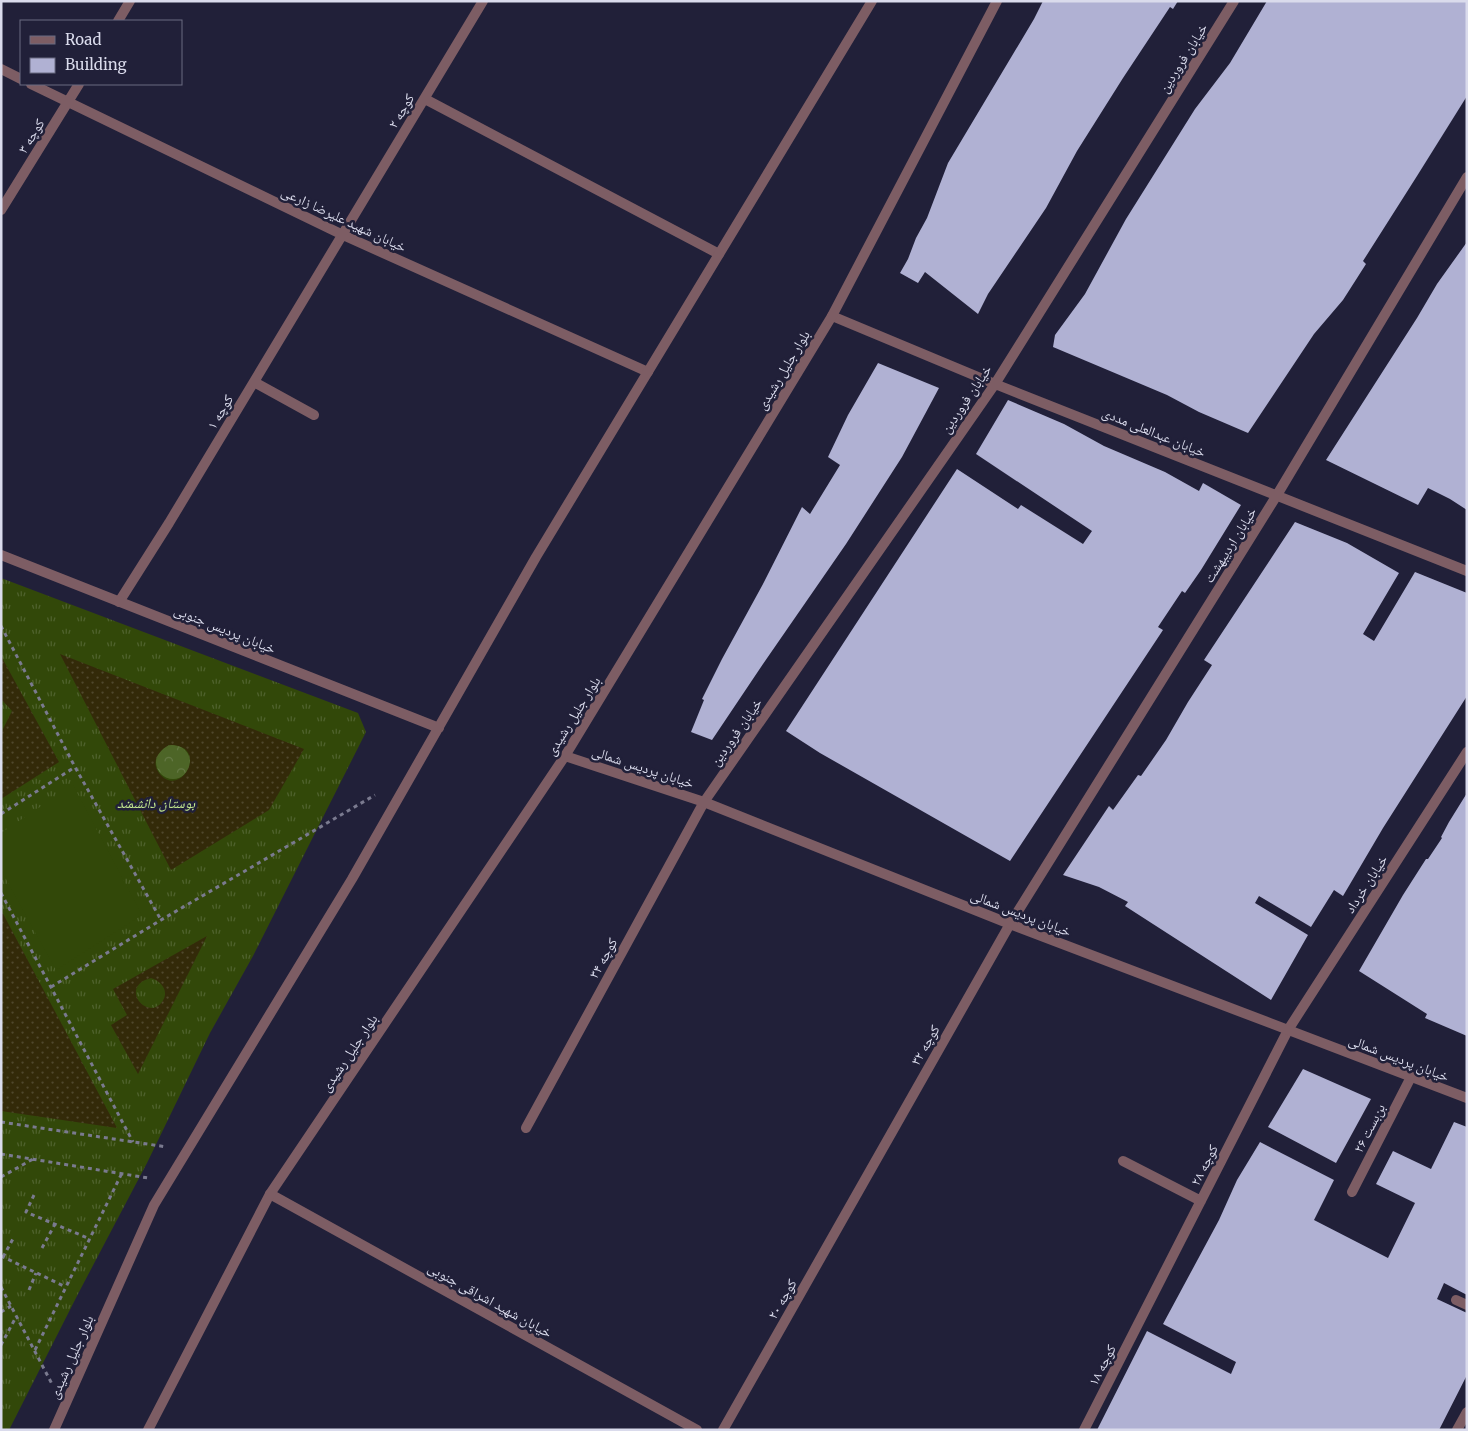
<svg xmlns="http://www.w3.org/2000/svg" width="1468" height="1431" font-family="Merriweather,'Noto Naskh Arabic',serif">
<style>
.grass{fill:url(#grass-tufts)}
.forest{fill:url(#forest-crowns)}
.sand{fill:url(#sand-dots);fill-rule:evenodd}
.pitch{fill:#324809}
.building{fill:#b0b1d3}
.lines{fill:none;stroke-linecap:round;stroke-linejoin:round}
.path{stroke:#7a7a8f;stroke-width:3;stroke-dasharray:4 4;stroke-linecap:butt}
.minor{stroke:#7d5d64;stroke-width:10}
.tertiary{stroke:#7d5d64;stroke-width:10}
.labels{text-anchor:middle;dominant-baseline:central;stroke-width:5;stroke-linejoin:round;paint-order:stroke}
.street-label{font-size:14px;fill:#dadbec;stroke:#212039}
.park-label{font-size:14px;font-style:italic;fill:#c4e98f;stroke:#212039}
</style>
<defs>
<pattern id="grass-tufts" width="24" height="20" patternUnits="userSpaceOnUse" patternTransform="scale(1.25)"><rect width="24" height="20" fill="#324809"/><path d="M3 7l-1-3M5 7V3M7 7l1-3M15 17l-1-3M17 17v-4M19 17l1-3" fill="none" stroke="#4f622d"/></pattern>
<pattern id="forest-crowns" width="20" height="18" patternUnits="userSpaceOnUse" patternTransform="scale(1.25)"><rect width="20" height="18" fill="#4d6527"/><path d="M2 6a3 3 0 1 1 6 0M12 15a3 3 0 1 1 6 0" fill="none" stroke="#667a46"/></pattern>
<pattern id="sand-dots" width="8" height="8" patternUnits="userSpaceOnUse" patternTransform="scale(1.25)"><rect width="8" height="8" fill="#332a09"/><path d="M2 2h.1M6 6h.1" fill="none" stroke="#50482d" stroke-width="1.8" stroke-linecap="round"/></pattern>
</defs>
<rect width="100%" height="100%" fill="#212039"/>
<path class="grass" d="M1,578L358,713L366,732L253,956L210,1033L147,1163L79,1292L9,1430H1Z"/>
<path class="forest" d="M156 762a17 17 0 1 1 34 0a17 17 0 1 1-34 0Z"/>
<path class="sand" d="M60,654L304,749L269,810L171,870ZM169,745C211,744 181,801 159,773C151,762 158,751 169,745Z
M1,656L59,762L1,799V733L12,711L1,699Z
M1,910L117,1128L1,1111Z
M207,936L138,1074L111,1025L127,1015L113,989ZM151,978C161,981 170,991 162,1002C147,1022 118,986 151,978Z"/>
<path class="pitch" d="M73,785L142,915L56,970L1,870V833Z"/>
<path class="building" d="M1043,1H1178L1173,9L1170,7L1123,78L1077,151L1046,208L988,294L978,314L925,272L918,283L900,273L908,259L916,238L927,218L948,163L1034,19Z
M1267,1H1467V96L1417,176L1363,261L1366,264L1343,300L1314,334L1248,433L1199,412L1167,395L1053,347L1055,335L1085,294L1126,219L1195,109L1230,63Z
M1467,242V510L1450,499L1428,488L1418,505L1326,460L1417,318L1437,284Z
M878,363L939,388L902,457L846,544L763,664L712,740L691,732L704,700L702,699L722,659L763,584L802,507L810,514L840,465L828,457L848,415Z
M1008,400L1064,424L1104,446L1165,472L1199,491L1203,483L1241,505L1201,570L1185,593L1182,591L1158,627L1163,630L1010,861L820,753L786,731L957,469L1018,509L1021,505L1083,544L1092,531L976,454Z
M1295,522L1347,543L1399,573L1363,634L1374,641L1415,572L1467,593V696L1383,828L1343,896L1334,890L1311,927L1259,896L1255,903L1308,935L1271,1000L1125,906L1128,902L1099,887L1063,875L1109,806L1113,810L1138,775L1141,776L1166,740L1188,702L1212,665L1204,660Z
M1467,793V1036L1425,1018L1427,1014L1359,971L1403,895L1426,859H1428L1442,838L1441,837L1449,822Z
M1303,1069L1371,1099L1336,1163L1268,1127Z
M1454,1122L1467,1127V1295L1444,1283L1437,1299L1467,1313V1375L1439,1430H1097L1147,1331L1231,1374L1236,1362L1163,1324L1219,1220L1237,1180L1260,1142L1334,1180L1314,1220L1388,1258L1415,1203L1376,1184L1393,1151L1431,1169Z"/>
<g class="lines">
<path class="path" d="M1,626L75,767L161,920
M1,814L75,767
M1,893L133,1142
M51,987L161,920L375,795
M1,1122L167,1147
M1,1154L148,1178
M1,1177L33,1159
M34,1195L26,1212L90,1239
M42,1248L55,1224
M1,1256L66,1287
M3,1257L14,1237
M1,1287L52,1384
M29,1290L36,1273
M1,1312L11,1306
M1,1345L16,1317
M35,1350L122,1173"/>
<path class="minor" d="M118,21L130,1
M1,69L21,79
M31,84L343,235L648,372
M425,99L719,254
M1,210L79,84
M832,316L995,384L1467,571
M254,382L314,415
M119,602L169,523L483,1
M526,1128L704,802L995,384L1234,1
M1123,1161L1201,1201
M1352,1192L1411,1077
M270,1194L697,1430
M1456,1300L1467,1305
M723,1430L1010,924L1277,495L1467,177
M1084,1430L1288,1030L1467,752
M1457,1430L1467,1412"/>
<path class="tertiary" d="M1,555L439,728
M565,756L704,802L1010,924L1467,1098
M54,1430L154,1205L352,879L536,557L872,1
M148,1430L270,1194L565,756L832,316L997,1"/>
</g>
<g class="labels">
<g class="street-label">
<text transform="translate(1183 58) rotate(-58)">خیابان فروردین</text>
<text transform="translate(401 111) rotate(-59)">کوچه ۲</text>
<text transform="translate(31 136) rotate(-58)">کوچه ۳</text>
<text transform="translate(344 219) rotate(25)">خیابان شهید علیرضا زارعی</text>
<text transform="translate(783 370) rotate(-59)">بلوار جلیل رشیدی</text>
<text transform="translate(966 399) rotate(-56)">خیابان فروردین</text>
<text transform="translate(220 412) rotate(-59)">کوچه ۱</text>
<text transform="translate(1154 432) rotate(22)">خیابان عبدالعلی مددی</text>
<text transform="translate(1230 545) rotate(-58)">خیابان اردیبهشت</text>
<text transform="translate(225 629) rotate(22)">خیابان پردیس جنوبی</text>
<text transform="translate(573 716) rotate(-58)">بلوار جلیل رشیدی</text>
<text transform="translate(736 732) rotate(-55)">خیابان فروردین</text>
<text transform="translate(643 767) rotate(18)">خیابان پردیس شمالی</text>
<text transform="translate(1366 884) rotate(-57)">خیابان خرداد</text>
<text transform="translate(1021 913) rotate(21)">خیابان پردیس شمالی</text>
<text transform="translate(603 958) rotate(-61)">کوچه ۳۴</text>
<text transform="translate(925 1045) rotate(-60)">کوچه ۳۲</text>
<text transform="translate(349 1053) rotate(-56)">بلوار جلیل رشیدی</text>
<text transform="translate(1399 1058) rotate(21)">خیابان پردیس شمالی</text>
<text transform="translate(1369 1128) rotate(-63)">بن‌بست ۲۶</text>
<text transform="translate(1204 1165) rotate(-63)">کوچه ۲۸</text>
<text transform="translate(782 1299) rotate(-60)">کوچه ۲۰</text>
<text transform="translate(490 1300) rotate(29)">خیابان شهید اشراقی جنوبی</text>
<text transform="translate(71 1357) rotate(-66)">بلوار جلیل رشیدی</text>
<text transform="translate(1102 1365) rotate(-63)">کوچه ۱۸</text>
</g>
<g class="park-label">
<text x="156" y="803">بوستان دانشمند</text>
</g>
</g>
<rect width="1468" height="1431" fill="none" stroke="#dadbec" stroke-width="5"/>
<rect x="20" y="20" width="162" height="65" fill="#212039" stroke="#6b6b81"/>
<rect x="30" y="36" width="25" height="8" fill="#7d5d64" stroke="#6b6b81"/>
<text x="65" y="45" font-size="15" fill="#dadbec">Road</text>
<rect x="30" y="58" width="25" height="15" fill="#b0b1d3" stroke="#6b6b81"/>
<text x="65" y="70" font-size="15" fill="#dadbec">Building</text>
</svg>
